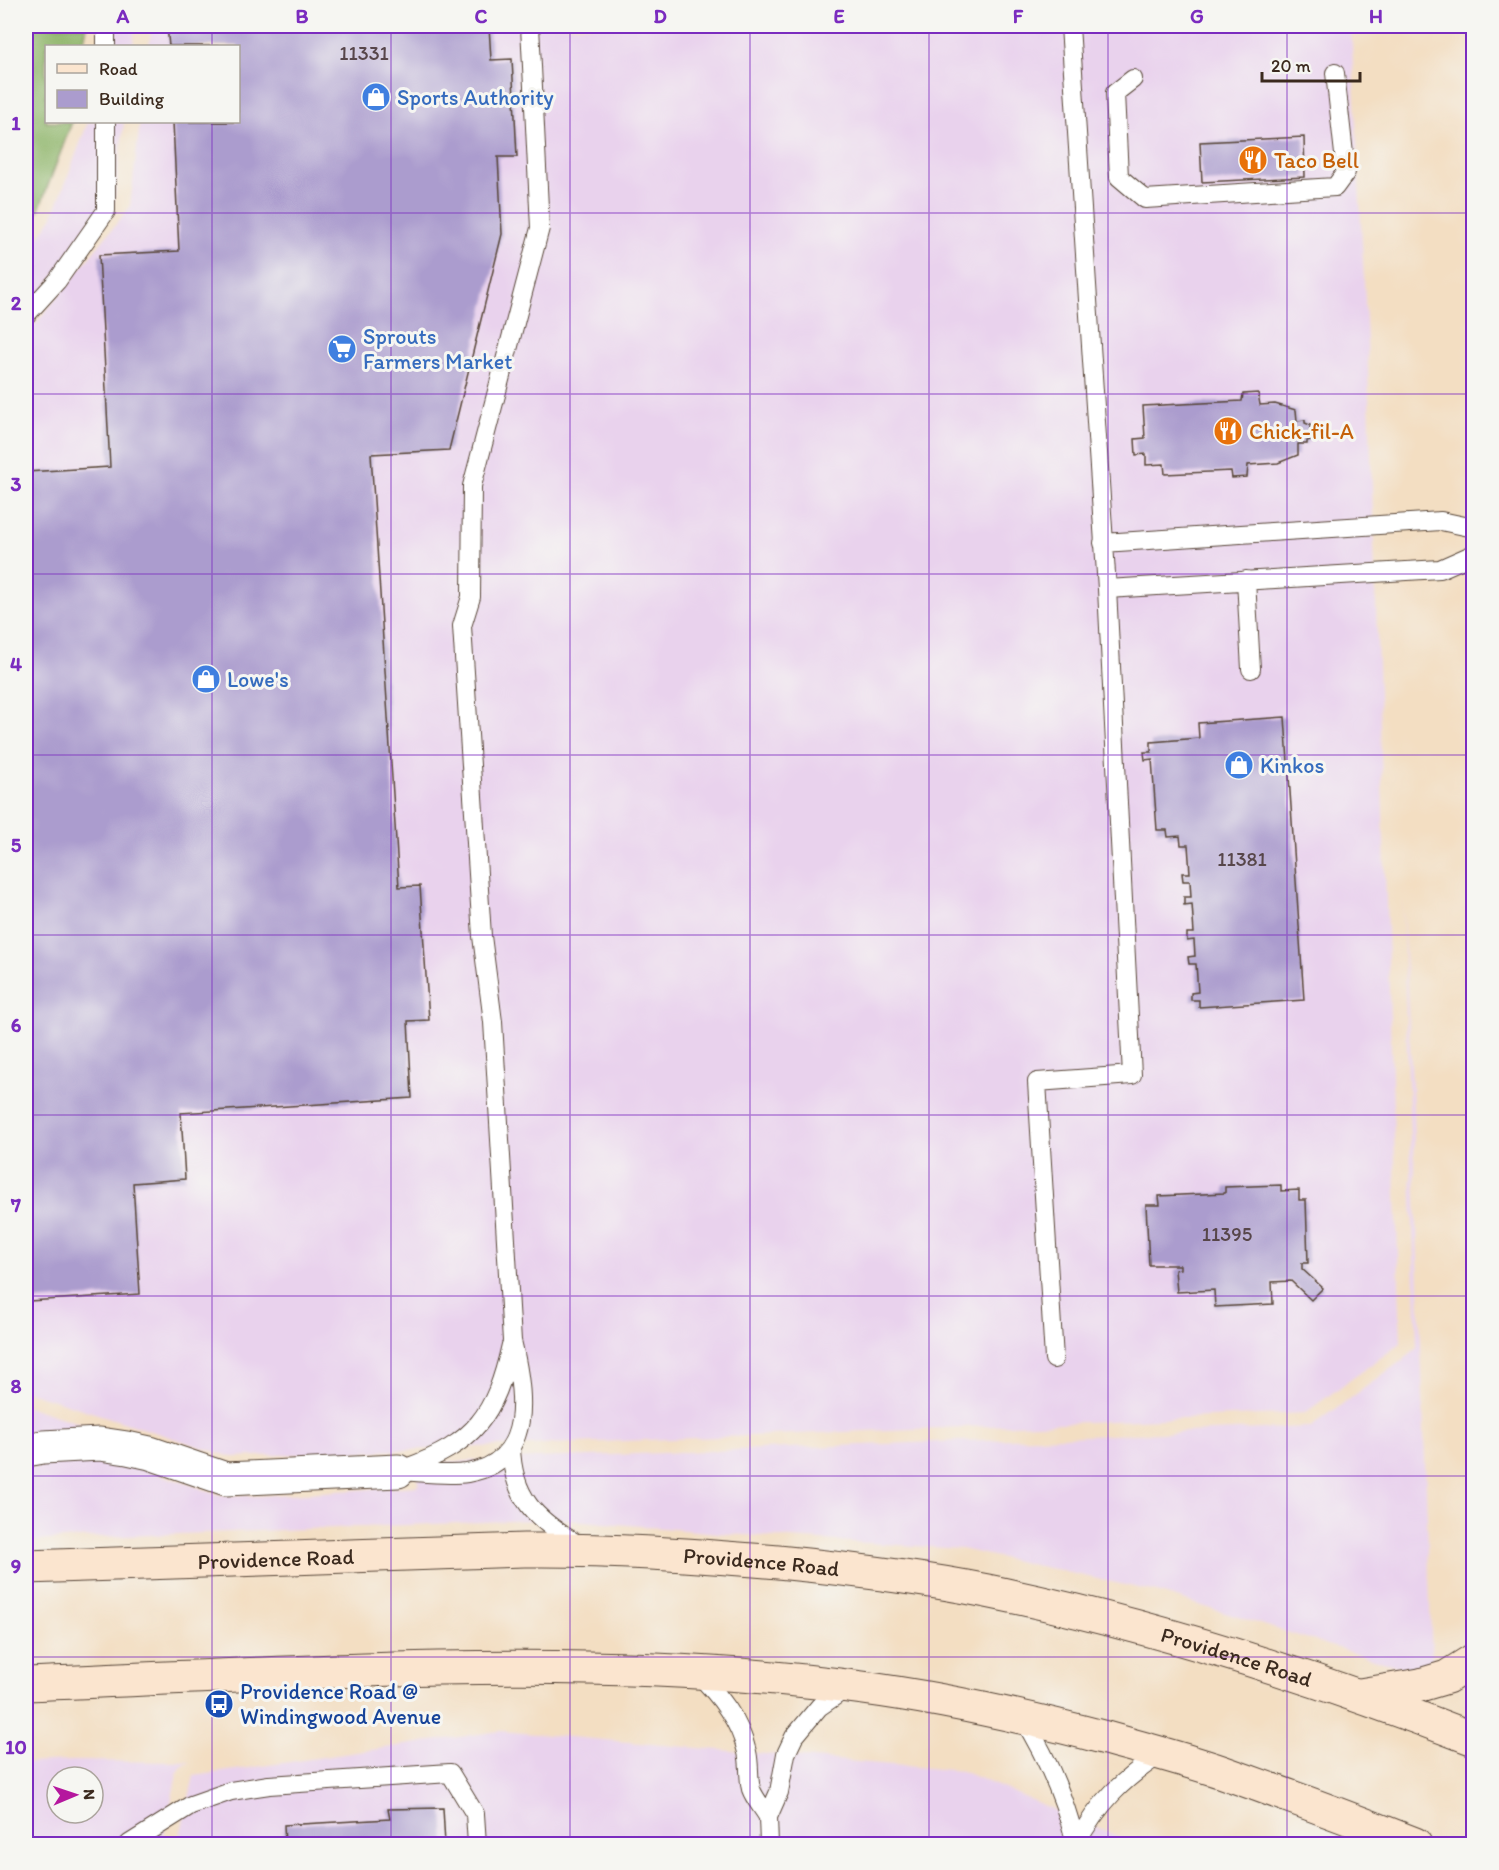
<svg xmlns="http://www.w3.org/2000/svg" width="1499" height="1870" font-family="Itim,sans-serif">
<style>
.built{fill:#e9d2ed;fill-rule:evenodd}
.forest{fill:#90b66c;stroke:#667045;stroke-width:1.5}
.building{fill:#ab9cce}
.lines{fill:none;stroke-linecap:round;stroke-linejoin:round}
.service-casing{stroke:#574537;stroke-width:20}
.tertiary-casing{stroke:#574537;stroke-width:35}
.secondary-casing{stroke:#574537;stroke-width:35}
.service{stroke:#fff;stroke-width:18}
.tertiary{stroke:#fff;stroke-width:33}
.secondary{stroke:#fbe5cf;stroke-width:33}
.grid{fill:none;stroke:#7b2cbf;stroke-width:1.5;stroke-opacity:0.55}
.labels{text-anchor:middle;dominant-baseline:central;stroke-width:6;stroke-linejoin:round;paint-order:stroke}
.number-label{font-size:20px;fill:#57464a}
.shop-label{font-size:22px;fill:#366cbe;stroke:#f6f6f2;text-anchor:start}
.food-label{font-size:22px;fill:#c56008;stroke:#f6f6f2;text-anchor:start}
.street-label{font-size:22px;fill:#3b2a1e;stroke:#f6f6f2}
.transit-label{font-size:22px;fill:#164399;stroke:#f6f6f2;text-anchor:start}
.neatline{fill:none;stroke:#7b2cbf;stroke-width:2}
.grid-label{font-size:20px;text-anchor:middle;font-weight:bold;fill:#7b2cbf}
</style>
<rect width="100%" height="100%" fill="#f6f6f2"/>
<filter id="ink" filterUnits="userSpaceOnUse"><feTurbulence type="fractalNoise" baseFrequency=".0167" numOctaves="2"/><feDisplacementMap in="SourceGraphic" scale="12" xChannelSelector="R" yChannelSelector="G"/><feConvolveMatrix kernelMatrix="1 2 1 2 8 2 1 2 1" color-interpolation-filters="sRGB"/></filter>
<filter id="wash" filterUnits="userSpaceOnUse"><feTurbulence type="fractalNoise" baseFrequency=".008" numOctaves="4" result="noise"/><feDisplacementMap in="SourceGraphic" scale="24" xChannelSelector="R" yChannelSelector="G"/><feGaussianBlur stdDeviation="1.35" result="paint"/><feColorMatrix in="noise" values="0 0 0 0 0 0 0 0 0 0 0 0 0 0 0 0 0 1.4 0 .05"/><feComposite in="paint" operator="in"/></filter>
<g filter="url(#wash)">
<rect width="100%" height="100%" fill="#f3dec2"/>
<path class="built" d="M103,26H135L133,46H100Z
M152,26H1351L1367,340L1401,1343L1305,1413L232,1457L26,1391V336L130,207L140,122H238V46H149Z
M88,122H124L114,202L26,311V255L53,216Z
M1402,897L1412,1085L1432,1663L1409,1670L1157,1592L961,1549L730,1534L561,1519L76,1538L26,1542V1469L46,1464L99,1461L124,1465L144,1469L220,1495L259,1496L418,1486L417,1463L1311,1427L1411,1354L1417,1347Z
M26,1406L94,1428L26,1434Z
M500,1731L962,1771L1136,1844H178L194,1776Z
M72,1761L190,1762L182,1766L177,1774L162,1844H26V1763ZM57,1777H93V1813H57Z"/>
<path class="forest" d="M26,26H87L83,46H46V122H72L38,212L26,229Z"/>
<g id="blocks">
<path class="building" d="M167,26H489L491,60L512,59L517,157H498L502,234L449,450L371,454L399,887L420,886L429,1020L408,1021L412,1098L181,1113L185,1179L133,1183L140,1294L29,1301L26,1263V472L110,467L99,255L179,251L173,122H238V46H169Z
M1304,137L1305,177L1202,182L1200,142Z
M1258,393L1260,405L1275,404L1296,410L1297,421L1305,420V423L1310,425L1311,440L1307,441V444H1298V455L1278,463L1248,465L1247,477L1232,478L1231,471L1165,474L1164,464L1146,465V454L1136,455L1135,439L1145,438L1143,406L1242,401L1243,394Z
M1285,717L1304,1000L1199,1007V1000H1191V993L1198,992L1196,964H1189L1188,957L1195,956L1194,940L1187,941V933H1194L1192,904L1184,905V897H1191L1190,881H1183L1182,873H1190L1188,845H1181L1180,836L1168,837L1167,830H1157L1152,759L1145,760L1144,752H1151V742L1199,738L1198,723Z
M1281,1185V1191L1299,1190V1200H1306L1308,1263H1302V1269L1323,1288L1311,1300L1291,1281L1272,1282L1273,1304L1215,1307L1214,1290L1177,1292L1175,1270L1180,1269V1265H1149L1146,1205H1160L1159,1196L1225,1193V1187Z
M443,1808L445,1844H285L284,1825L390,1819L388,1809Z"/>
</g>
</g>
<g filter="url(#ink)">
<use href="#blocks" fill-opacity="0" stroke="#574537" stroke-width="1.5"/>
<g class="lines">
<g class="service-casing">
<path id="service" d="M106,46V26
M1133,79L1115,93L1119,177L1145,199L1335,187L1346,172L1335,73
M26,315L57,281L106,211V122
M1103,543L1441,521L1474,528
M1246,580L1251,669
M1107,589L1440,569L1474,554
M1054,1359L1037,1082L1132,1075L1107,589L1070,26
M511,1446C512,1498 536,1520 579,1545
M406,1468C475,1443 495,1416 511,1345
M398,1471C420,1472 445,1476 467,1473C536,1462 524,1390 512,1341L493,1022L482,936L462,626L471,597L472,486L540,228L530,26
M698,1674C720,1696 740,1721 747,1752C750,1764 748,1777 751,1789C754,1798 763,1808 768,1817
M1022,1717C1047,1757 1065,1799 1076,1844
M129,1844L191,1805L231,1791L269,1785L450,1773L475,1814L477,1844
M769,1844L768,1817L779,1792L786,1754L794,1737L819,1707L848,1687
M1076,1844C1098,1803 1123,1779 1162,1753"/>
</g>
<g class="tertiary-casing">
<path id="tertiary" d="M26,1450L43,1447L100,1444L127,1448L150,1453L226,1479L398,1471"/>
</g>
<g class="secondary-casing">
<g id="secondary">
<path id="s1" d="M26,1567L524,1550C609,1549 693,1555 778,1562C848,1569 918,1577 987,1591C1154,1625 1315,1677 1474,1739"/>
<path d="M26,1684C304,1674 586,1650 863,1688C945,1699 1026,1717 1106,1738C1145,1749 1184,1759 1222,1772C1287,1795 1351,1819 1415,1844"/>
<path d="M1360,1695L1420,1685L1447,1677L1474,1660"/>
</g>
</g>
<use href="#service" class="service"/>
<use href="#tertiary" class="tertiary"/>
<use href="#secondary" class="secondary"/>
</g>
</g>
<path class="grid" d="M212,26V46M391,26V1844M570,26V1844M750,26V1844M929,26V1844M1108,26V1844M1287,26V1844M212,122V1844M26,213H1474M26,394H1474M26,574H1474M26,755H1474M26,935H1474M26,1115H1474M26,1296H1474M26,1476H1474M26,1657H1474"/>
<defs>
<g id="shop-disc" transform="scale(1.5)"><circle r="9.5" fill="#3f7fe0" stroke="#f6f6f2"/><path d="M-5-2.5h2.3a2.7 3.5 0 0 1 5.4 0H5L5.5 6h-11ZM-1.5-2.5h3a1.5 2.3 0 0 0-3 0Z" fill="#fff"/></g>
<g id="restaurant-disc" transform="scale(1.5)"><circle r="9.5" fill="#e8710a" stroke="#f6f6f2"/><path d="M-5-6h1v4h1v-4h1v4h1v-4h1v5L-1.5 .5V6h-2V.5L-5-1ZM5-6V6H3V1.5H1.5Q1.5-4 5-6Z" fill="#fff"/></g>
<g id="supermarket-disc" transform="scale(1.5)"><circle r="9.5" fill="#3f7fe0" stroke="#f6f6f2"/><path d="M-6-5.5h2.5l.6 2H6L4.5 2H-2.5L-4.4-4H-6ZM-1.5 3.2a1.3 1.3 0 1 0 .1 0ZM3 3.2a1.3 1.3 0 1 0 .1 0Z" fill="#fff"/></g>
<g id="bus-disc" transform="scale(1.5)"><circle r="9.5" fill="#1a4fb4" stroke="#f6f6f2"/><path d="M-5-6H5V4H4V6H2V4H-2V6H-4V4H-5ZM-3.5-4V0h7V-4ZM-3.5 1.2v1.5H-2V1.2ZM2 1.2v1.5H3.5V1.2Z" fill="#fff"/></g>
</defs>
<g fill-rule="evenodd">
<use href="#shop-disc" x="376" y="97"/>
<use href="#restaurant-disc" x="1253" y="160"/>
<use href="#supermarket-disc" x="342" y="349"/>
<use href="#restaurant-disc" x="1228" y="431"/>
<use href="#shop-disc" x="206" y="679"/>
<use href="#shop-disc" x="1239" y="765"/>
<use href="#bus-disc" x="219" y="1704"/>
</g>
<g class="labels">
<g class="number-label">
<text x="364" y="53">11331</text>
<text x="1242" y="859">11381</text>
<text x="1227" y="1234">11395</text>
</g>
<g class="shop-label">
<text x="397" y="97">Sports Authority</text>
<text x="363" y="336">Sprouts<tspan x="363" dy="25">Farmers Market</tspan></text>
<text x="227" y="679">Lowe's</text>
<text x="1260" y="765">Kinkos</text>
</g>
<g class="food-label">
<text x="1274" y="160">Taco Bell</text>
<text x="1249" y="431">Chick-fil-A</text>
</g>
<g class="street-label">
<text stroke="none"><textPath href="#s1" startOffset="250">Providence Road</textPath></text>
<text stroke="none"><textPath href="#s1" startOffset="736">Providence Road</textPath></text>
<text stroke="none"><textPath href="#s1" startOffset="1222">Providence Road</textPath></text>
</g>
<g class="transit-label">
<text x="240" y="1691">Providence Road @<tspan x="240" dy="25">Windingwood Avenue</tspan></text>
</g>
</g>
<rect width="1499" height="1870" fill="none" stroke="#f6f6f2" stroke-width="66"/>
<rect x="45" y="45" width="195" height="78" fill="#f6f6f2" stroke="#aba49d" stroke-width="1.5"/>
<rect x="57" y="64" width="30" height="9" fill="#fbe5cf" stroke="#aba49d" stroke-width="1.5"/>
<text x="99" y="75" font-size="18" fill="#3b2a1e">Road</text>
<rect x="57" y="90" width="30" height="18" fill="#ab9cce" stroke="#aba49d" stroke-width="1.5"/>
<text x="99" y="105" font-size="18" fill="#3b2a1e">Building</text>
<g transform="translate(75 1795) rotate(88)"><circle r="28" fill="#f6f6f2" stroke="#aba49d" stroke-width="1.5"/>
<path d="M0-4.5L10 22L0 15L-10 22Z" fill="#b5179e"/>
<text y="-9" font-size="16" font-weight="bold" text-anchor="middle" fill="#3b2a1e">N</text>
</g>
<path d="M1262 72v9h98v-9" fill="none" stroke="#3b2a1e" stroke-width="3"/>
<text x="1271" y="72" font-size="18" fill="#3b2a1e" stroke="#f6f6f2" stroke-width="4.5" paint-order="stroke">20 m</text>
<rect x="33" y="33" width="1433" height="1804" class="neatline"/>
<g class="grid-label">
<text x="123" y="23">A</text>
<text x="302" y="23">B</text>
<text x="481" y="23">C</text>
<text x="660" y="23">D</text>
<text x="839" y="23">E</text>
<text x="1018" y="23">F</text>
<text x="1197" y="23">G</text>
<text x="1376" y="23">H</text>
<text x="16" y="130">1</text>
<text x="16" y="310">2</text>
<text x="16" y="491">3</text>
<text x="16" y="671">4</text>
<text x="16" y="852">5</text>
<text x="16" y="1032">6</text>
<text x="16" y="1212">7</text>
<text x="16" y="1393">8</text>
<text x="16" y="1573">9</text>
<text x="16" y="1754">10</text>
</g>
</svg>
